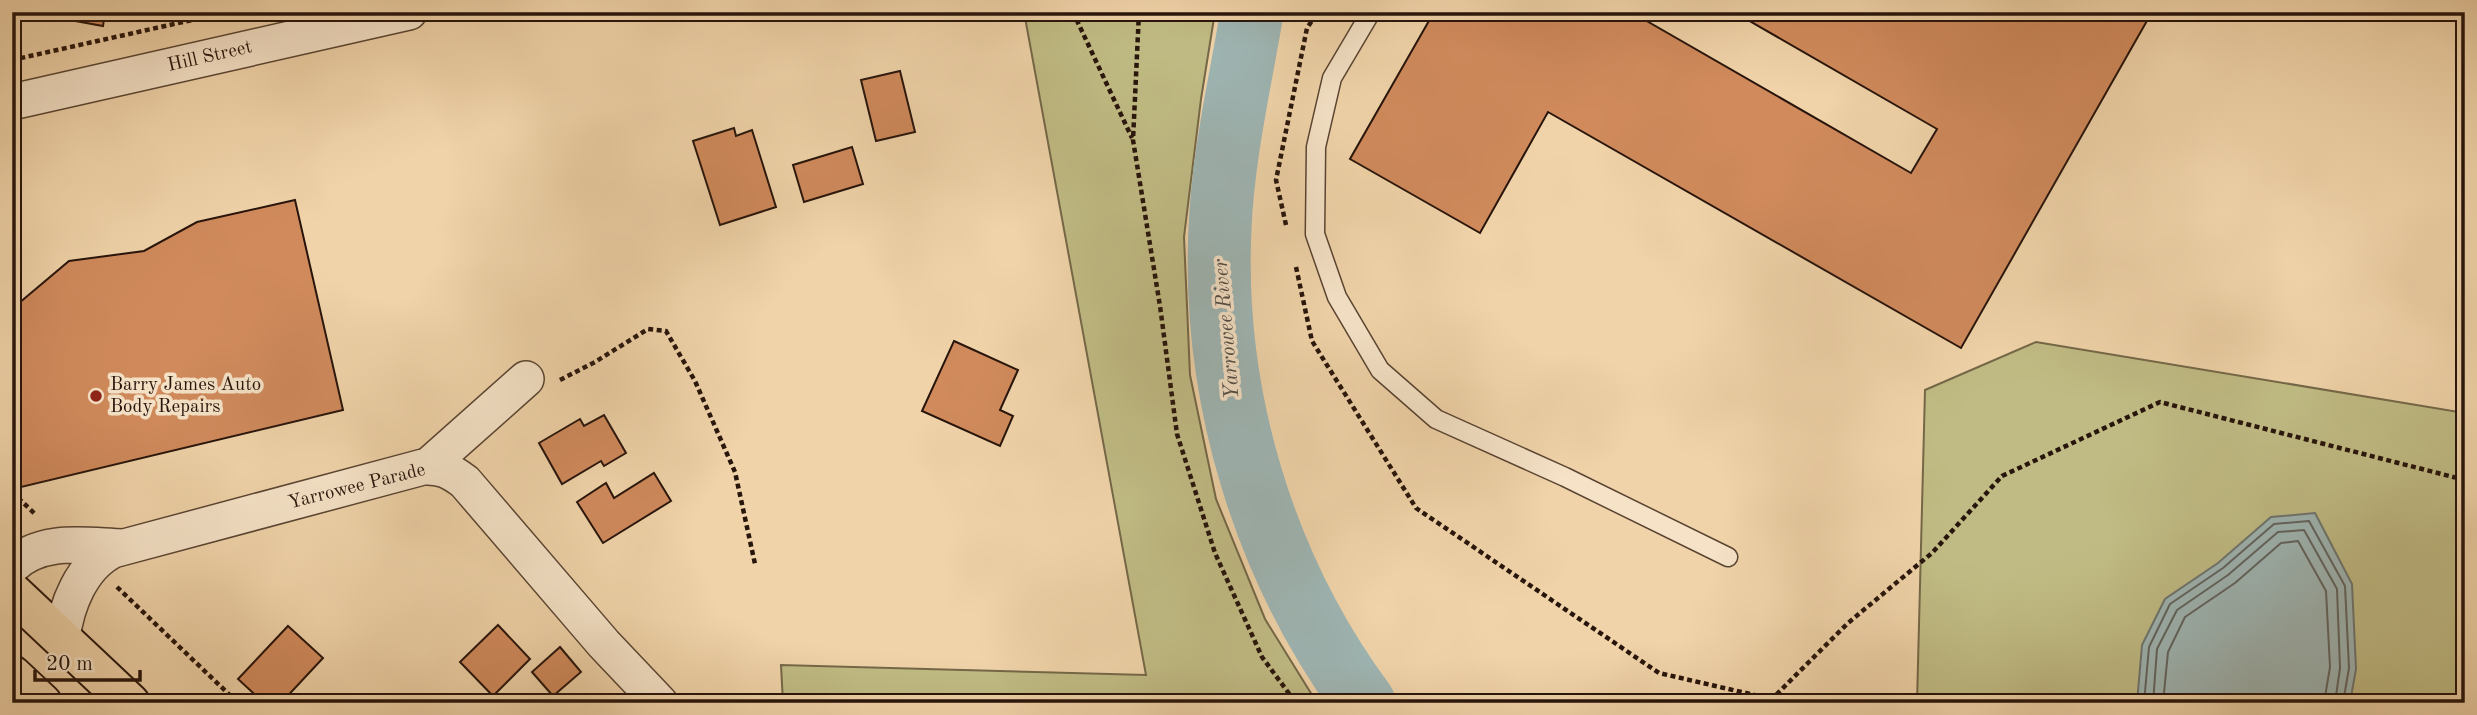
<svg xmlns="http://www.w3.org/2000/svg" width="2477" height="715" font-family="'Old Standard TT',serif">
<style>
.green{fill:#c0bb84;stroke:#746848;stroke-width:2}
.water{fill:#9eb5b3;stroke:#6e7570;stroke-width:2}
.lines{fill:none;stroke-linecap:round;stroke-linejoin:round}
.shore{stroke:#62645f;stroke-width:2}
.river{stroke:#9eb5b3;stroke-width:63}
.building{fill:#d08a5c;stroke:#27140b;stroke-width:2}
.service-casing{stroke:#594432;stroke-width:21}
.minor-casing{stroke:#594432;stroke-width:38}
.trunk-casing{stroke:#27140b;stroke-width:42}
.path{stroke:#27140b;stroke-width:4.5;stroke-dasharray:5 3.5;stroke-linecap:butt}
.service{stroke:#f5e2c7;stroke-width:18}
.minor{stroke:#f5e2c7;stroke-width:35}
.trunk{stroke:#f0d3a9;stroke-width:38}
.poi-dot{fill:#8f2418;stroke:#f5e2c7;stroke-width:2.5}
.labels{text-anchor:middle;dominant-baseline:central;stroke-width:7;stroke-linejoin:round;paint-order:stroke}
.street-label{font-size:19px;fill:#27140b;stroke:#f5e2c7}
.poi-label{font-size:19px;fill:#27140b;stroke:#f5e2c7;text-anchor:start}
.water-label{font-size:21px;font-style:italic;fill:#514c46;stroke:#f5e2c7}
</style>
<rect width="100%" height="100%" fill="#f0d3a9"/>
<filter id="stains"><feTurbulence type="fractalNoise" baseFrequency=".00286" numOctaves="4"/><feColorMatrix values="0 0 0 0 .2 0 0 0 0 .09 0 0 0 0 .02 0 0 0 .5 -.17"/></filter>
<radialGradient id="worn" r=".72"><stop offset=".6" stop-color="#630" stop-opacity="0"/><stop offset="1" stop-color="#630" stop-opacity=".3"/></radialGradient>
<path class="green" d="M1024,12H1215L1201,99L1184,237L1190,375L1216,499L1265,619L1317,703H783L781,665L1146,675Z
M2036,342L2465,413V703H1917L1925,390Z"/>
<path class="water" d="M2315,513L2352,584L2356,669L2350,703H2137L2142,645L2165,599L2218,563L2271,517Z"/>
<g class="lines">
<path class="shore" d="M2144,703L2149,647L2170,604L2223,568L2274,524L2309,521L2345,586L2349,668L2343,703
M2153,703L2157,649L2177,610L2228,575L2278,532L2304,530L2337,589L2340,668L2335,703
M2163,703L2168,652L2185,617L2235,583L2281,543L2298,541L2326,591L2330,667L2324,703"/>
<path class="river" d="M1252,12C1240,84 1223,155 1220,228C1212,396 1264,568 1364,703"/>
</g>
<path class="building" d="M54,12H105L103,26L53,17Z
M1434,12H1631L1911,173L1937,129L1734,12H2152L1961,348L1548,112L1480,233L1350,159Z
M900,71L915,132L876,141L861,80Z
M734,128L736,136L752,130L776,207L720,225L693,141Z
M852,147L863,184L804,202L793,165Z
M295,200L343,410L17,488L12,484V309L69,261L144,251L197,222Z
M954,341L1018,370L1000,410L1013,416L1000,446L922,411Z
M604,415L626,453L604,466L601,461L562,484L539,443L580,419L584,426Z
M654,473L671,501L603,543L577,502L606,483L614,498Z
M498,625L530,659L493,696L460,662Z
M288,626L323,658L281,703H264L238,679Z
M560,647L581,672L553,696L532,672Z"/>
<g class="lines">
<g class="service-casing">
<path id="service" d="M1371,12L1332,78L1316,147L1315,234L1337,297L1380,370L1436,419L1565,477L1728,557"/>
</g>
<g class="minor-casing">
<path id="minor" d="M12,102L409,12
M427,467L526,379
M12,566C42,537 86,546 124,547
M62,639C66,606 81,566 113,550L423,467C441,466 451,471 465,482L604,644L660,703"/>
</g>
<g class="trunk-casing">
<path id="trunk" d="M12,592L130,703
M12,675L42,703"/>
</g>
<path class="path" d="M1073,12L1132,138
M1139,12L1133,140L1160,306L1177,434L1215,553L1262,657L1296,703
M12,60L228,12
M1286,225L1276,180L1307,28L1318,12
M1296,267L1312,341L1416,508L1659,673L1772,699L1848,623L1932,553L2002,476L2160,402L2465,480
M560,380L595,362L648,329L666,331L695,381L735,472L755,564
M12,492L35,514
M117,587L238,703"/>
<use href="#service" class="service"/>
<use href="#minor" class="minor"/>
<use href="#trunk" class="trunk"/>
</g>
<circle class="poi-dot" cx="96" cy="396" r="7"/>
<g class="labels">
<g class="street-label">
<text transform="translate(210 57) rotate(-13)">Hill Street</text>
<text transform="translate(357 487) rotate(-14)">Yarrowee Parade</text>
</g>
<g class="poi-label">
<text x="110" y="385">Barry James Auto<tspan x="110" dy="22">Body Repairs</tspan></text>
</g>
<g class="water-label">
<text transform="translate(1227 329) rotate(-95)">Yarrowee River</text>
</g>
</g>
<rect width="2477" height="715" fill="none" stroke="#f0d3a9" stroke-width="42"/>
<rect x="14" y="14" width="2449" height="687" fill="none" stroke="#27140b" stroke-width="3.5"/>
<rect x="21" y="21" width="2435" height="673" fill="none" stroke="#27140b" stroke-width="2"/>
<path d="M35 670v10h105v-10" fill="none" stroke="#27140b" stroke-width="3.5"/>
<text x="46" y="670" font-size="21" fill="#27140b" stroke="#f5e2c7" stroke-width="5" paint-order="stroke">20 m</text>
<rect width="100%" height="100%" filter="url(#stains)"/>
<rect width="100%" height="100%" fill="url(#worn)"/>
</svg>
